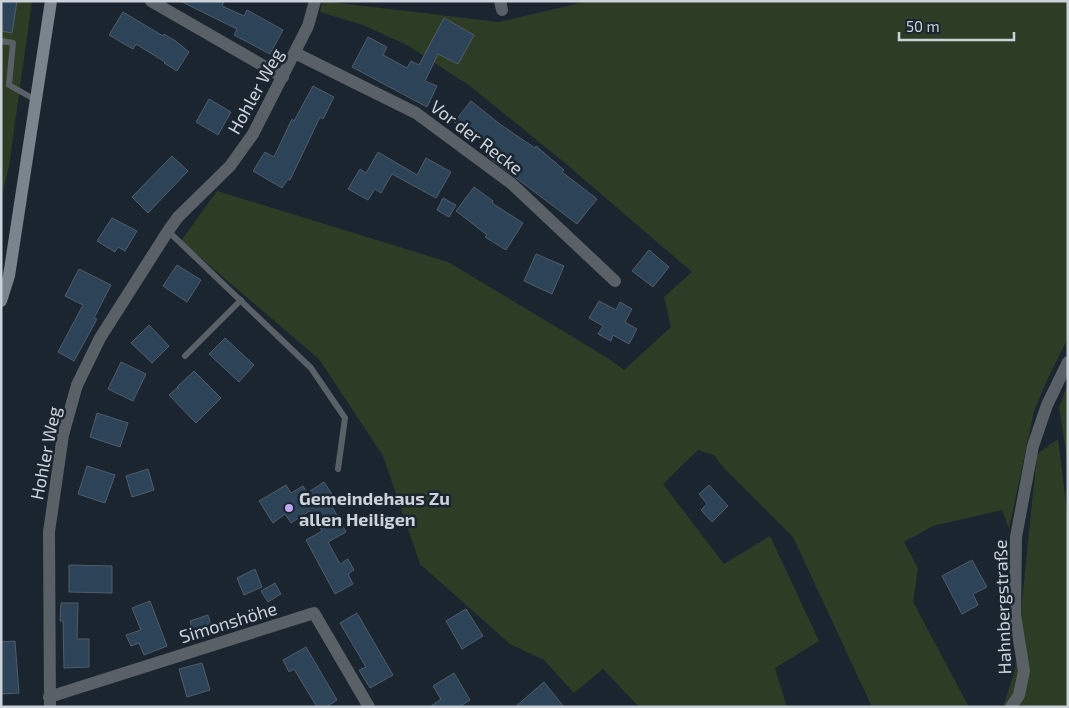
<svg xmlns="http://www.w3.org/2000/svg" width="1069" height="708" font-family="'Exo 2',sans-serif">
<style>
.green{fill:#2d3c25}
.building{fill:#2c4358;stroke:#505d69}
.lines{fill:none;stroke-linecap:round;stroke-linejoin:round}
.lane{stroke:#5a6166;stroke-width:6}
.street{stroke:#5a6166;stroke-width:12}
.secondary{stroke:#79848c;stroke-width:12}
.poi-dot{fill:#c2a7f2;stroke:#1a2530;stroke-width:2}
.labels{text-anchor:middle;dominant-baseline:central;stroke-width:5;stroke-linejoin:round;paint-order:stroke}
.street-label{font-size:18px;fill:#cbd2d9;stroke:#1a2530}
.poi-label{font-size:18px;font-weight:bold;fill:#cbd2d9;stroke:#1a2530;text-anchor:start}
</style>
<rect width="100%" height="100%" fill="#1a2530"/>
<path class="green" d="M1,1H32L9,166L1,200Z
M322,1L499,22L588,1H1068V338L1047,380L1034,411L1009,529L1002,510L933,526L904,542L918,568L913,602L969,707H872L793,537L722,466L714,455L698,450L663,484L724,564L770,536L819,641L775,668L787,707H639L603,669L574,693L544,660L510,644L420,564L383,456L319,359L181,241L217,191L448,262L606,357L624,370L671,327L664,297L692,272L565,163L470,86L407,45L363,25L320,12Z
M1068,383V465L1059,407Z
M1058,439L1068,519V707H1003L1015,670L1037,454Z"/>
<path class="building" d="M1,1H17L12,33L1,31Z
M180,1H224L222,6L244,16L247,10L283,30L270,54L234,35L237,29Z
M123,12L163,36L164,34L177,42L189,52L177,71L164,63L165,62L136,44L133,49L109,35Z
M444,18L474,35L458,64L438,54L425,81L437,86L427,107L352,67L368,37L387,47L383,55L407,68L411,61L419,65Z
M313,86L334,97L323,119L320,117L290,180L288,179L282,188L253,171L265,152L274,157L292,119L294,121Z
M209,99L231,112L218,135L196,122Z
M471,101L501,125L535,148L536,146L564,170L562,172L597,199L577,224L487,156L494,146L474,130L470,135L454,122Z
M378,152L417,175L426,158L451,172L436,198L392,174L381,193L375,189L368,200L348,189L360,169L366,173Z
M172,156L188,171L148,213L132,197Z
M474,187L493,201L492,203L523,223L506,250L485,237L487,235L456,211Z
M443,198L456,205L449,217L437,210Z
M112,218L137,231L125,251L118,247L115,252L97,241Z
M649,250L669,267L653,287L632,271Z
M536,254L564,266L552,294L524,281Z
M177,265L201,280L187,302L163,286Z
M79,269L111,285L94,318L97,319L74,361L58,352L83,305L65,296Z
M599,301L616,310L620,302L632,309L625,322L637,329L629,344L613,335L611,341L598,334L603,326L589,318Z
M149,325L169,346L152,363L131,343Z
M225,338L254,365L239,382L209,354Z
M121,362L146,374L133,401L108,389Z
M194,371L221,398L196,423L169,395L177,388L179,389L177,387Z
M97,413L128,423L120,447L90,437Z
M87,466L115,475L105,503L78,494Z
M148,469L154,490L132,497L126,476Z
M324,482L333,496L328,499L346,532L328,542L340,564L348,559L354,570L348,574L353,584L335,594L306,540L322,531L310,511L291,523L285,514L273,523L259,501L286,485L291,493L303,486L307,493Z
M709,485L728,506L712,522L701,510L707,504L699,494Z
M972,560L987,587L973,594L978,605L962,614L942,576Z
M69,565L112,566V593L69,592Z
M255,569L262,587L244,595L237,578Z
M275,583L281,594L268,602L261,591Z
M150,601L167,646L144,655L139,643L131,646L126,635L141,630L132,608Z
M61,603H78L77,639H89V667L64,668L63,621H60Z
M466,609L483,636L462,649L446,621Z
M357,613L393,675L370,688L359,670L366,667L340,623Z
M208,615L214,634L195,640L190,621Z
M15,641L19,693L1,694V642Z
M306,647L337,700L326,707H317L294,669L289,672L283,660Z
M202,663L210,690L187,697L179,669Z
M454,673L470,700L459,707H430L441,699L433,686Z
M544,682L564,707H515Z"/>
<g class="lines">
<path class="lane" d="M1,41L13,43L9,85L36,100
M168,231L311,368L345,418L338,469
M185,356L241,300"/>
<path class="street" d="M151,1L283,77
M500,1L502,10
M295,53L416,113L512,184L615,281
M49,697L314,613L369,707
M50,707L49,532L63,435L77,385L100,338L168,231L178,217L230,166L253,134L308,26L315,1
M1011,707L1019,695L1024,671L1015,615L1016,537L1033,446L1047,405L1068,362"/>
<path class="secondary" d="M1,301L9,276L51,1"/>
</g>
<circle class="poi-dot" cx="289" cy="508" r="5"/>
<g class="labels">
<g class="street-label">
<text transform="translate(255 91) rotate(-61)">Hohler Weg</text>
<text transform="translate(477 137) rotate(37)">Vor der Recke</text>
<text transform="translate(45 453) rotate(-79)">Hohler Weg</text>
<text transform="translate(1002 607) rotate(-92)">Hahnbergstraße</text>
<text transform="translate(228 622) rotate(-17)">Simonshöhe</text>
</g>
<g class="poi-label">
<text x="299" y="498">Gemeindehaus Zu<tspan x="299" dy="21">allen Heiligen</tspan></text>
</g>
</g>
<rect width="1069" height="708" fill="none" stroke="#cbd2d9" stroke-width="5"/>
<path d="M899 32v8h115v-8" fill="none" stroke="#cbd2d9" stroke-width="2.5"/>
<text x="906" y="32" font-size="15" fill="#cbd2d9" stroke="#1a2530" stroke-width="4" paint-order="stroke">50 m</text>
</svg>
